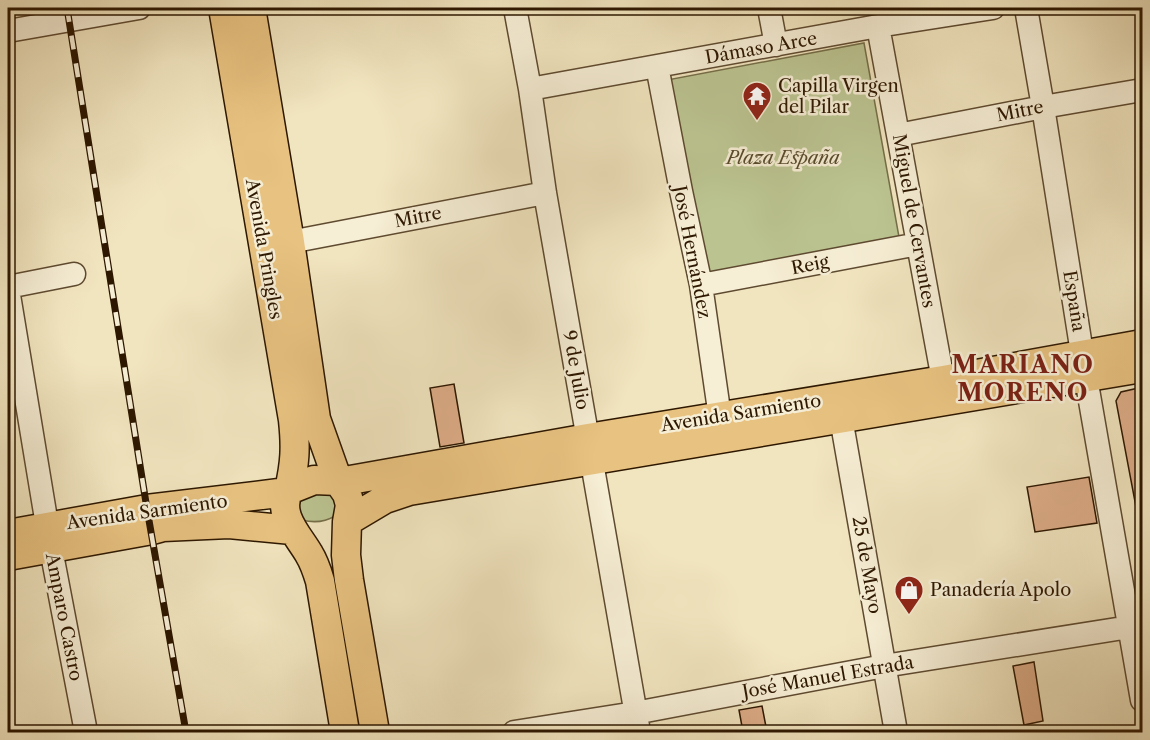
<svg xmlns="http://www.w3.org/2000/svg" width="1150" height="740" font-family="'Libre Caslon Text',serif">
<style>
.green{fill:#bbc491;stroke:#746e48;stroke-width:1.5}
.building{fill:#dcac87;stroke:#2d1700;stroke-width:1.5}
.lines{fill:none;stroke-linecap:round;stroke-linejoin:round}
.minor-casing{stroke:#5e4a30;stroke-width:25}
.major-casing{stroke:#2d1700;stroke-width:31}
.minor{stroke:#f6eed5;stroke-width:22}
.major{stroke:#e8c280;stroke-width:28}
.rail-casing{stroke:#2d1700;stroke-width:7}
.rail{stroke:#f6eed5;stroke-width:4.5;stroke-dasharray:14;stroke-linecap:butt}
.labels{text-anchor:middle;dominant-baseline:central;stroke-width:5;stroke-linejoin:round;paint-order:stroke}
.street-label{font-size:18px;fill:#2d1700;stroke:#f6eed5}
.poi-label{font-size:18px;fill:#2d1700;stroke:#f6eed5;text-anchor:start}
.park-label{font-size:18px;font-style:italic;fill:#584b2c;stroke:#f6eed5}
.district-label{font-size:24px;font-weight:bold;letter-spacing:1.5px;fill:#7a1f14;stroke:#f6eed5}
</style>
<rect width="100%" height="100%" fill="#f1e5bf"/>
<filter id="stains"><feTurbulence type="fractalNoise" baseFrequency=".00333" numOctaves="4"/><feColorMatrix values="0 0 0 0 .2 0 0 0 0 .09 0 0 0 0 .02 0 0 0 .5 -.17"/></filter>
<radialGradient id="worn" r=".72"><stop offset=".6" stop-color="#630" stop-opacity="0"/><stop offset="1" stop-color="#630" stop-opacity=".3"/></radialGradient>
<path class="green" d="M864,43L899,237L703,274L667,80Z
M337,493L335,516C325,522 314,523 302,520L297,502L304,494Z"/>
<path class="building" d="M454,384L464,443L440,447L430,388Z
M1143,387V506L1136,507L1116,401L1121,392Z
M1089,477L1097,523L1035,532L1027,487Z
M1034,662L1043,721L1024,725L1013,666Z
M762,706L767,732H743L739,710Z"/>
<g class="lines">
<g class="minor-casing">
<path id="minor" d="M515,8L530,89L545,193L639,732
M769,8L776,45
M1026,8L1043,107L1086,378L1142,700
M878,26L943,380
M8,31L139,8
M657,66L681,191L701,285L722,431
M530,89L878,26L993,8
M898,135L1043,107L1142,90
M290,242L545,193
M701,285L918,244
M8,287L74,274
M8,289L51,549L86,732
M837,403L841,418L896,732
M514,732L635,713L884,666L1142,625"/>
</g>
<g class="major-casing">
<path id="major" d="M223,8L293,420C296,448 295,463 289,490
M251,8L290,242L316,419L338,481L347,494L350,505L347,522L346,555L349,580L375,732
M338,481L314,480L289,490C276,514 298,535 309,554C314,562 317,571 320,581L345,732
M339,482L588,438L943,380L1142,344
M348,521L385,499L409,491L1142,368
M8,534L147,509L287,492
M8,556L152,530L163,527L229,524L292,530"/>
</g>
<use href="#minor" class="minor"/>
<use href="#major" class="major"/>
<g class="rail-casing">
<path id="rail" d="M67,8L147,509L186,732"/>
</g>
<use href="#rail" class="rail"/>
</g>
<defs>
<g id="temple-pin" transform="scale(1.5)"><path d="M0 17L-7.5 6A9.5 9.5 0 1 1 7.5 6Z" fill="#8f2418" stroke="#f6eed5"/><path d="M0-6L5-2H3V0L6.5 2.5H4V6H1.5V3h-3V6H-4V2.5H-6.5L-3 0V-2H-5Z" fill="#fff"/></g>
<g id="shop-pin" transform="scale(1.5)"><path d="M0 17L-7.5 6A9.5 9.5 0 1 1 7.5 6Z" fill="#8f2418" stroke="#f6eed5"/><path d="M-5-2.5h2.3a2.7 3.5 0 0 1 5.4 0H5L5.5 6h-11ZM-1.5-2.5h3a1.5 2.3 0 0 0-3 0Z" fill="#fff"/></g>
</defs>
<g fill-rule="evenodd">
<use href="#temple-pin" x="757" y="96"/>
<use href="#shop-pin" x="909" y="590"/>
</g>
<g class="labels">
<g class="street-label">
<text transform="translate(761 48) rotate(-10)">Dámaso Arce</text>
<text transform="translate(1020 111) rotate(-11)">Mitre</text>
<text transform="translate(418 217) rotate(-11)">Mitre</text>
<text transform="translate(914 221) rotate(80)">Miguel de Cervantes</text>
<text transform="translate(264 249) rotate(80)">Avenida Pringles</text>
<text transform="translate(692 252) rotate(79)">José Hernández</text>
<text transform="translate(810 265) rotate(-11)">Reig</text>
<text transform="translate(1074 301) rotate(81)">España</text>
<text transform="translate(576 370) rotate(80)">9 de Julio</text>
<text transform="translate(741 413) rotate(-9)">Avenida Sarmiento</text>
<text transform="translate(147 512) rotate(-8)">Avenida Sarmiento</text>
<text transform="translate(867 565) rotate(80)">25 de Mayo</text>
<text transform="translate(64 617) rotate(79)">Amparo Castro</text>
<text transform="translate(828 677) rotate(-10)">José Manuel Estrada</text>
</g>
<g class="poi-label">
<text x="778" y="86">Capilla Virgen<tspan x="778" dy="21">del Pilar</tspan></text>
<text x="930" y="590">Panadería Apolo</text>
</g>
<g class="park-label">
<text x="783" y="158">Plaza España</text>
</g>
<g class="district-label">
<text x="1023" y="364">MARIANO<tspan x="1023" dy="28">MORENO</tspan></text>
</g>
</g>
<rect width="1150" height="740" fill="none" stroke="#f1e5bf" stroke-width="30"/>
<rect x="9" y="9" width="1132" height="722" fill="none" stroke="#2d1700" stroke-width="3"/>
<rect x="15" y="15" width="1120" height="710" fill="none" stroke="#2d1700" stroke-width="1.5"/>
<rect width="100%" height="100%" filter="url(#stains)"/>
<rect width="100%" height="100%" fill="url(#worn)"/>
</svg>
